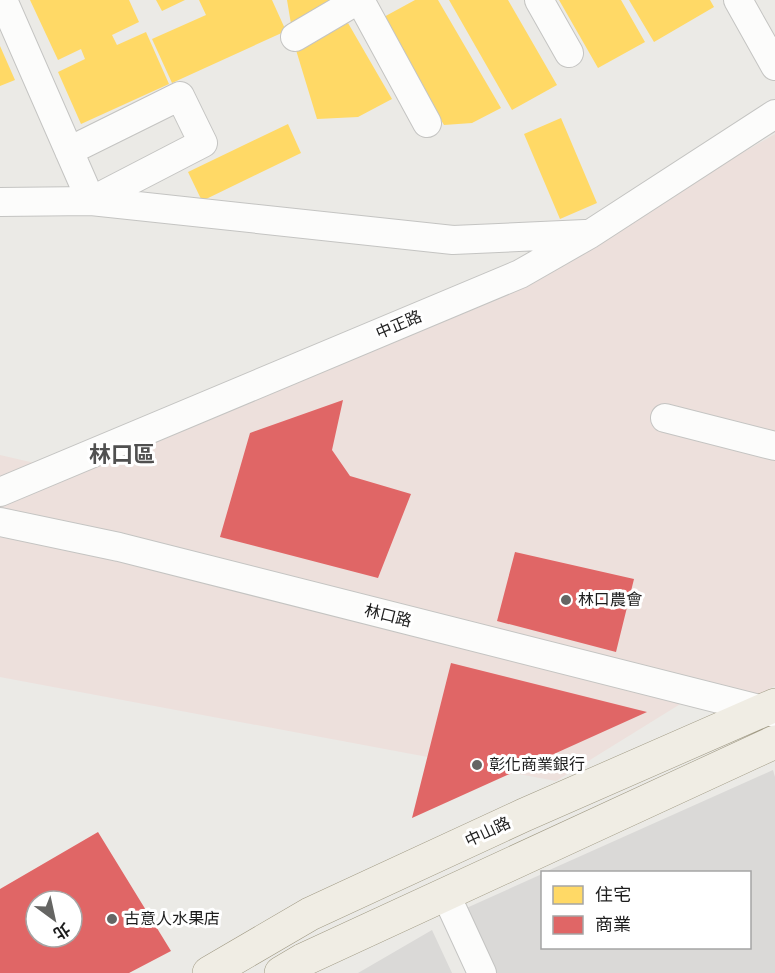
<svg xmlns="http://www.w3.org/2000/svg" width="775" height="973" font-family="'Varela Round','Noto Sans TC',sans-serif">
<style>
.residential{fill:#dad9d7}
.commercial{fill:#ede0dc}
.homes{fill:#ffd966}
.shops{fill:#e06666;fill-rule:evenodd}
.lines{fill:none;stroke-linecap:round;stroke-linejoin:round}
.minor-casing{stroke:#c4c4c2;stroke-width:30}
.major-casing{stroke:#a09a84;stroke-width:34}
.minor{stroke:#fcfcfb;stroke-width:28}
.major{stroke:#f0ede4;stroke-width:33}
.poi-dot{fill:#656563;stroke:#fff;stroke-width:2}
.labels{text-anchor:middle;dominant-baseline:central;stroke-width:6;stroke-linejoin:round;paint-order:stroke}
.street-label{font-size:16px;fill:#1d1d1d;stroke:#fff}
.poi-label{font-size:16px;fill:#1d1d1d;stroke:#fff;text-anchor:start}
.district-label{font-size:22px;font-weight:bold;fill:#505050;stroke:#fff}
</style>
<rect width="100%" height="100%" fill="#ebeae6"/>
<path class="residential" d="M773,770L775,777V973H492L462,910L542,874V948H750V872H545Z
M432,930L452,973H358Z"/>
<path class="commercial" d="M775,134V686L756,696L711,685L556,781L0,677V455L65,470L500,293Z"/>
<path class="homes" d="M30,0H129L139,22L112,35L117,45L146,32L169,84L81,124L58,72L85,59L81,49L58,60Z
M156,0H185L162,11Z
M199,0H272L286,31L172,83L152,39L206,15Z
M287,0H334L291,24Z
M415,0H438L501,108L472,123L444,125L382,18Z
M449,0H508L557,85L512,110Z
M559,0H621L645,42L598,68Z
M629,0H710L714,7L654,42Z
M348,23L392,99L358,117L317,119L296,50Z
M0,46L15,80L0,86Z
M561,118L597,203L560,219L524,134Z
M288,124L301,153L202,201L188,172Z"/>
<path class="shops" d="M343,400L332,450L350,476L411,494L378,578L220,537L250,433Z
M515,552L634,579L616,652L497,621Z
M451,663L647,712L412,818Z
M98,832L171,951L129,973H0V889ZM36,901H72V937H36Z"/>
<g class="lines">
<g class="minor-casing">
<path id="minor" d="M3,0L91,201
M360,0L427,123
M539,0L569,53
M738,0L775,66
M295,37L358,0
M69,151L180,96L203,143L91,201
M0,202L91,201L453,240L585,234
M665,418L775,446
M0,492L520,274L590,234L775,114
M0,522L119,547L775,713
M446,895L482,973"/>
</g>
<g class="major-casing">
<path id="major" d="M209,973L310,914L524,815L775,705
M281,973L303,960L775,742"/>
</g>
<use href="#minor" class="minor"/>
<use href="#major" class="major"/>
</g>
<g class="poi-dot">
<circle cx="566" cy="600" r="6"/>
<circle cx="477" cy="765" r="6"/>
<circle cx="112" cy="919" r="6"/>
</g>
<g class="labels">
<g class="street-label">
<text transform="translate(399 325) rotate(-23)">中正路</text>
<text transform="translate(388 616) rotate(14)">林口路</text>
<text transform="translate(488 832) rotate(-25)">中山路</text>
</g>
<g class="poi-label">
<text x="578" y="600">林口農會</text>
<text x="489" y="765">彰化商業銀行</text>
<text x="124" y="919">古意人水果店</text>
</g>
<g class="district-label">
<text x="122" y="455">林口區</text>
</g>
</g>
<rect x="541" y="871" width="210" height="78" fill="#ffffff" stroke="#a5a5a5" stroke-width="1.5"/>
<rect x="553" y="886" width="30" height="18" fill="#ffd966" stroke="#a5a5a5" stroke-width="1.5"/>
<text x="595" y="901" font-size="18" fill="#1d1d1d">住宅</text>
<rect x="553" y="916" width="30" height="18" fill="#e06666" stroke="#a5a5a5" stroke-width="1.5"/>
<text x="595" y="931" font-size="18" fill="#1d1d1d">商業</text>
<g transform="translate(54 919) rotate(147)"><circle r="28" fill="#ffffff" stroke="#a5a5a5" stroke-width="1.5"/>
<path d="M0-4.5L10 22L0 15L-10 22Z" fill="#656563"/>
<text y="-9" font-size="16" font-weight="bold" text-anchor="middle" fill="#1d1d1d">北</text>
</g>
</svg>
